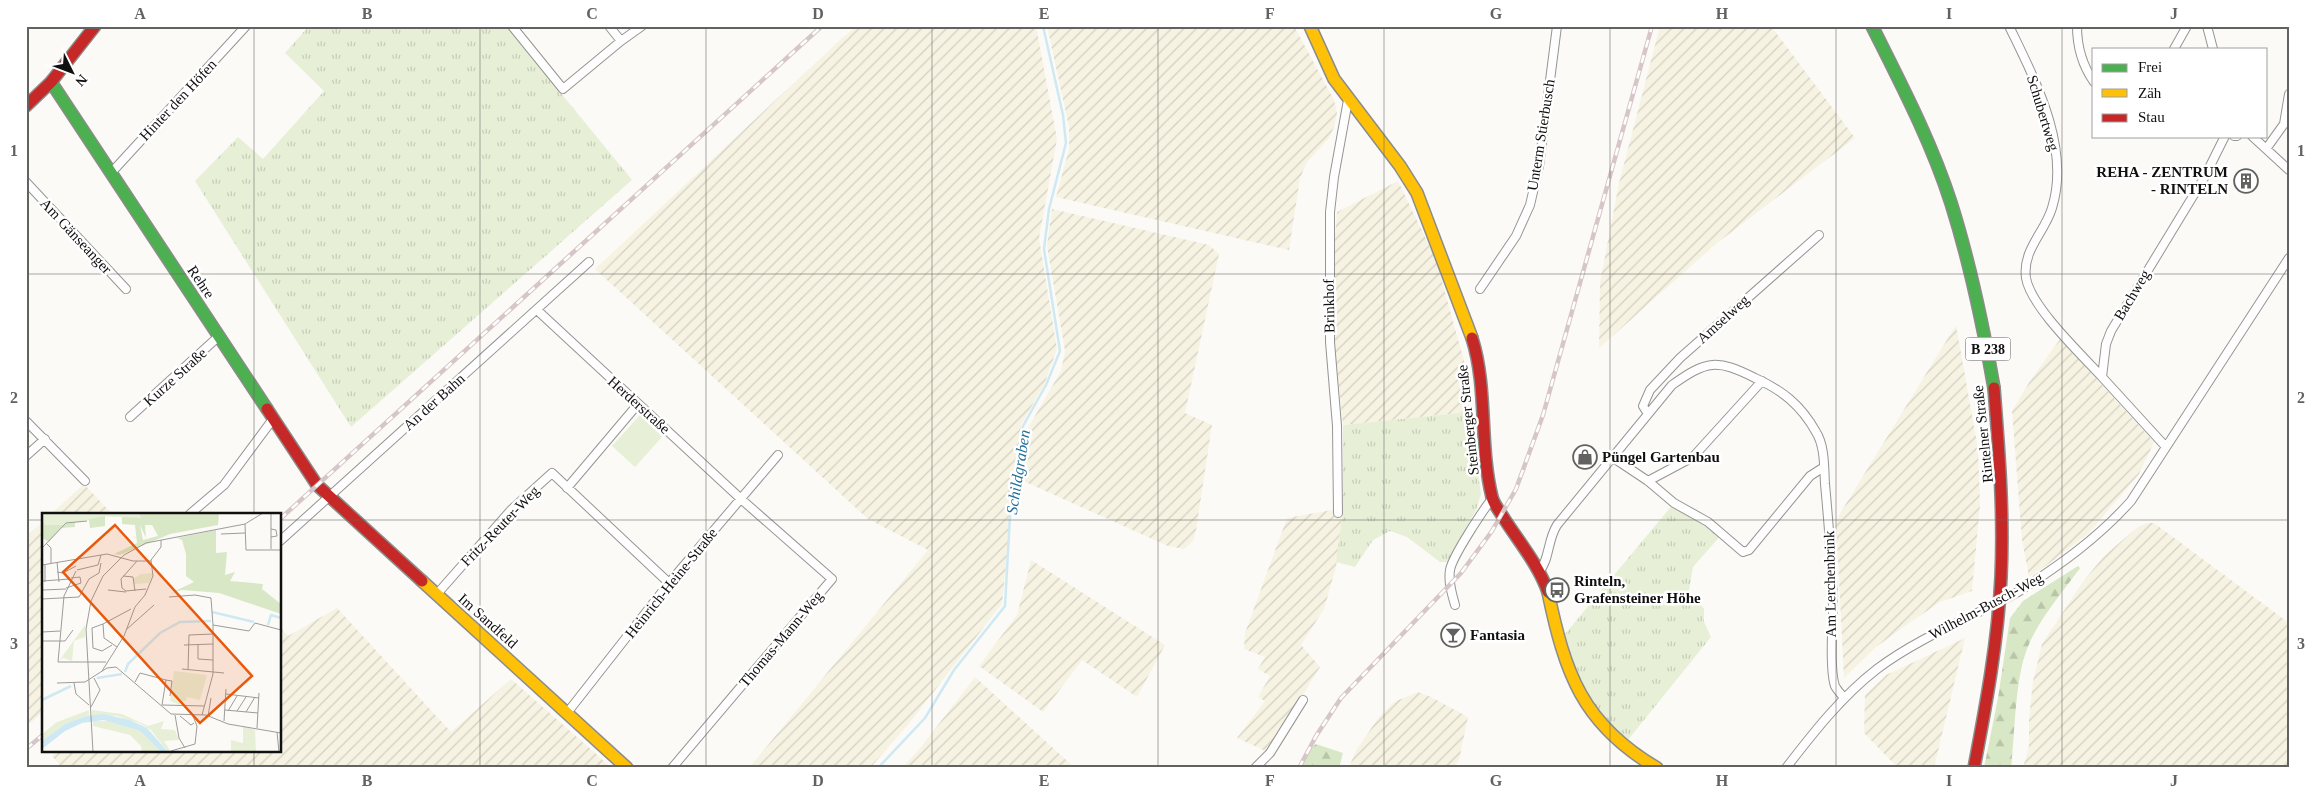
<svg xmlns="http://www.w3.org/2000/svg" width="2315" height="794" font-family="'Times New Roman',serif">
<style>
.farmland{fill:url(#farmland-furrows)}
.grass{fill:url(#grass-tufts)}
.forest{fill:url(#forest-firs)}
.park{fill:#e7f0d7}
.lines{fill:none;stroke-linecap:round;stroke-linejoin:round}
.stream{stroke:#cee9f4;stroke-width:2.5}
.street-casing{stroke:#969594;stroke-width:10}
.fast-casing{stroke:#8c8c8a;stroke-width:14}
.slow-casing{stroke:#8c8c8a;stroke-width:14}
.jam-casing{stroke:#8c8c8a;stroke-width:14}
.street{stroke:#fefefe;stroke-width:8}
.fast{stroke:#4caf50;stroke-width:11}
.slow{stroke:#ffc107;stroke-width:11}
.jam{stroke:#c62828;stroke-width:11}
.rail-casing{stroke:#d7c6c8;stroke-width:4.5}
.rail{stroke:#fff;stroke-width:2.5;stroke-dasharray:8;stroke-linecap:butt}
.street-bridge-casing{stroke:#969594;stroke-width:10;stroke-linecap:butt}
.street-bridge{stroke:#fefefe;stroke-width:8}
.grid{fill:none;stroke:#626260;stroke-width:1;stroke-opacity:0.55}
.labels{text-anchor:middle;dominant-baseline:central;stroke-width:5;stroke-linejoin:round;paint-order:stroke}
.shield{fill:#fff;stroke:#585858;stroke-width:1}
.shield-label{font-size:14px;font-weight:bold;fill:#101010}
.street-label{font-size:15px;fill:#101010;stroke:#fff}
.poi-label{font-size:15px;font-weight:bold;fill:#101010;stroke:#fff;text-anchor:start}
.water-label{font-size:16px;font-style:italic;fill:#1f6f9b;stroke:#fff}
.inset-river{fill:none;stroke:#cee9f4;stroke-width:2.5}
.inset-road{fill:none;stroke:#9d9c9a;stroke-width:1}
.view{fill:#e8590c;fill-opacity:0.15;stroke:#e8590c;stroke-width:2.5}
.inset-edge{fill:none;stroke:#101010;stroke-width:2.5}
.neatline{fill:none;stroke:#626260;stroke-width:2}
.grid-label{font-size:16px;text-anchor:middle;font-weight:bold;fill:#626260}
</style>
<defs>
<pattern id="farmland-furrows" width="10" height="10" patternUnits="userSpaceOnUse" patternTransform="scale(1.25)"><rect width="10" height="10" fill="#f7f3e3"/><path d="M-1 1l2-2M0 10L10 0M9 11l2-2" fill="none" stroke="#d3cfc2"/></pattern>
<pattern id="grass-tufts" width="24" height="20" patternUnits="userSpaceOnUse" patternTransform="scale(1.25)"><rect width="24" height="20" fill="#e7f0d7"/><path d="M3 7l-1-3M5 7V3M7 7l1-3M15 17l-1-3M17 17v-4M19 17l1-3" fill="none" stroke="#c5cdb8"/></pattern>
<pattern id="forest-firs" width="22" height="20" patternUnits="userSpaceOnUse" patternTransform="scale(1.25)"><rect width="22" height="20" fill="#d8e7c5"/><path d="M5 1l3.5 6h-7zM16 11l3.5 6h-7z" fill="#b8c5a8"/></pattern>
</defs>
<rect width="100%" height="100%" fill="#fbfaf6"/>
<path class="farmland" d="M857,26H1036L1057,139L1039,238L1057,349L1044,385L1021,425L1002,604L907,726L870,768H749L928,550L868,519L595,269L841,39Z
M1047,26H1294L1334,100L1337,113L1334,127L1329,138L1307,162L1300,178L1289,250L1056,197L1069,149V127Z
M1660,26H1771L1855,138L1717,243L1599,348L1600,283L1619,183Z
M1398,181L1436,260L1468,375L1469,412L1343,425L1334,341L1332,270L1337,212Z
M1052,209L1209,245L1219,254L1185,413L1212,425L1196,530L1193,541L1184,549L1168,546L1021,480L1029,426L1061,371L1065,351L1047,246Z
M1956,325L1978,449L1980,505L1972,591L1940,602L1905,626L1876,647L1844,678L1836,520Z
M2060,339L2154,442L2139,474L2088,534L2043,568L2029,577L2022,540L2012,411L2030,381Z
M84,484L112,514H51Z
M1343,508L1336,567L1324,609L1301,645L1320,667L1268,752L1237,738L1265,701L1258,697L1270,676L1258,669L1265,657L1244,649L1245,633L1287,518Z
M44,521V711L26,727V537Z
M2147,523H2154L2289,623V768H2023L2029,746V719L2033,681L2042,644L2082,583L2104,556L2138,527Z
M1031,560L1165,645L1137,697L1082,660L1043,712L979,666L1017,615Z
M337,608L451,732L511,679L612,768H62L52,756L58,750H280V627L288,636Z
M1965,638L1934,768H1898L1864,733L1865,695L1886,675Z
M975,677L1075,768H902L921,747Z
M1418,692L1431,697L1468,717L1459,760L1454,768H1349L1355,752L1379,717L1394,702Z"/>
<path class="grass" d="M309,26H506L632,180L351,427L195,181L238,137L263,159L324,91L285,53Z
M1469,412L1481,494L1476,510L1448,562H1440L1407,537L1390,531L1373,540L1355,567L1336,562L1343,511V425Z
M1674,503L1722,534L1693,567L1689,591L1704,609V622L1711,637L1623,746C1594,708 1577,681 1565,634Z"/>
<path class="forest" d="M2078,566L2080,568C2062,593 2038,620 2027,649C2015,679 2015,734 2011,768H1984L1998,698L2010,618L2023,601Z
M1316,744L1343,753L1339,768H1300L1309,750Z"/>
<path class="park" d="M640,415L662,437L635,467L612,446Z"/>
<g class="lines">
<path class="stream" d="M878,768L925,718L954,670L1005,606L1010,516L1017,458L1023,426L1046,385L1060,351L1044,249L1049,209L1066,143L1063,115L1043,26"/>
<g class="street-casing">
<path id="street" d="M512,26L563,89L621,41
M609,26L621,41L642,26
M2009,26C2035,80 2071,147 2052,208C2045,232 2022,250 2026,278C2031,307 2081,354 2102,377
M2077,26C2077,46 2082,65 2094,82
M2207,26L2213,49
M2174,49L2187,26
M2234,136H2237
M2252,136L2289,170
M2266,149L2284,124L2289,94
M111,173L246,26
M26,182L126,289
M1480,289L1516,236L1530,205L1539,166L1557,26
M537,310L741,499L832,579L672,768
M1648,414L1643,406L1650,390L1680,358L1819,235
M130,417L219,336
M26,421L85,481
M2166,447L2102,377L2106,344L2111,331L2204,178L2225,136
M26,456L45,439
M1612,457L1648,481L1674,503L1708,522L1743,552L1749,550L1810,476L1824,467
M1648,481L1693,457L1762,381
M567,488L638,404
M1338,513L1337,426L1330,342V212L1334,177L1348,100
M190,514L224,485L273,419
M280,541L589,262
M1539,572C1550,559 1547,541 1557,525L1672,385C1707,360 1717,359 1755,378C1782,390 1801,405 1816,432C1825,446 1824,468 1825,484C1829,527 1833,570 1833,613C1832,630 1830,671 1835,686C1837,690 1841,694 1844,698
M2018,592C2060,565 2098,538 2131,501L2289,258
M437,594L511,510L552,473L669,583
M1455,605C1452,594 1448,582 1450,570C1452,557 1483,510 1492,499
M567,713L669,583L778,455
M1255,768L1270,753L1303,700
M1786,768C1813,733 1842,696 1877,669C1909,645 1946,628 1981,611"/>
</g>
<g class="fast-casing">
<path id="fast" d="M1872,26C1901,84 1931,141 1951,203C1970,263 1983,325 1994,388
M51,82L267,409"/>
</g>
<g class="slow-casing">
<path id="slow" d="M1310,26L1334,79L1400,166L1417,193L1472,338
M422,581L627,768
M1548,592C1565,673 1582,724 1657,768"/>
</g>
<g class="jam-casing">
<path id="jam" d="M26,106L51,82L95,26
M1472,338C1488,389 1479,444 1492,497C1494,505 1501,513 1505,520C1520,543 1539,566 1548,592
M267,409L317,485L422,581
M1974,768C1986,705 1998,641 2001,577C2004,513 1999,451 1994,388"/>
</g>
<use href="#street" class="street"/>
<use href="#fast" class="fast"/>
<use href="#slow" class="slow"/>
<use href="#jam" class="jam"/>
<g class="rail-casing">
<path id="rail" d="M280,519L822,26
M26,749L44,734
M1299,768L1316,736L1341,698L1461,573L1492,531L1516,489L1543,415L1652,26"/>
</g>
<use href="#rail" class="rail"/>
<g class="street-bridge-casing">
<path id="street-bridge" d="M1981,611L2018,592"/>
</g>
<use href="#street-bridge" class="street-bridge"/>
</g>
<path class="grid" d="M254,26V514M480,26V768M706,26V768M932,26V768M1158,26V768M1384,26V768M1610,26V768M1836,26V768M2062,26V768M26,274H2289M26,520H44M280,520H2289M254,750V768"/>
<defs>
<g id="building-ring" transform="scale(1.25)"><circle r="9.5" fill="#fff" stroke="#626260" stroke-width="1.5"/><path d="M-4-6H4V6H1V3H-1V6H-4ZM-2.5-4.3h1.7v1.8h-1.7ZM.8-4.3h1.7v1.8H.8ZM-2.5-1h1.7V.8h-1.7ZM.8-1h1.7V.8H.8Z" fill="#626260"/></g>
<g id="shop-ring" transform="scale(1.25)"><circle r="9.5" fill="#fff" stroke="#626260" stroke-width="1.5"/><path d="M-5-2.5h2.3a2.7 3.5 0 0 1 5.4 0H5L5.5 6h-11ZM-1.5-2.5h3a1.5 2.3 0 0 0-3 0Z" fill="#626260"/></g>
<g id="bus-ring" transform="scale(1.25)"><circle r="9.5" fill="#fff" stroke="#626260" stroke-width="1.5"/><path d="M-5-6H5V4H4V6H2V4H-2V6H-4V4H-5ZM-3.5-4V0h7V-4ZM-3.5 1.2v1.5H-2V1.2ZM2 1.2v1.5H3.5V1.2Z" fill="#626260"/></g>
<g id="bar-ring" transform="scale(1.25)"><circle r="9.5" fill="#fff" stroke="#626260" stroke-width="1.5"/><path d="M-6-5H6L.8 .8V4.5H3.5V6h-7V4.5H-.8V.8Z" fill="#626260"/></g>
</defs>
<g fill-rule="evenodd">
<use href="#building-ring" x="2246" y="181"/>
<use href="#shop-ring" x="1585" y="457"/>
<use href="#bus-ring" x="1557" y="590"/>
<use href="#bar-ring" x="1453" y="635"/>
</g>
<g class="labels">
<rect class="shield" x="1965.5" y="337.5" width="45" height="23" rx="4"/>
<g class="shield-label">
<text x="1988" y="349">B 238</text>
</g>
<g class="street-label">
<text transform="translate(178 100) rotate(-47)">Hinter den Höfen</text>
<text transform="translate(2043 113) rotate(73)">Schubertweg</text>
<text transform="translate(1541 135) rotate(-81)">Unterm Stierbusch</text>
<text transform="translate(76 236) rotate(47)">Am Gänseanger</text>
<text transform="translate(201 282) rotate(56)">Rehre</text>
<text transform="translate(2132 295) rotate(-59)">Bachweg</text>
<text transform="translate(1329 306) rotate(-91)">Brinkhof</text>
<text transform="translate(1723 319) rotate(-42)">Amselweg</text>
<text transform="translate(175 377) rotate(-42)">Kurze Straße</text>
<text transform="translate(434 402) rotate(-42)">An der Bahn</text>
<text transform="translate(639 405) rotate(42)">Herderstraße</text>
<text transform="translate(1468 420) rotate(-96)">Steinberger Straße</text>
<text transform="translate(1983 434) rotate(-96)">Rintelner Straße</text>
<text transform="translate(500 526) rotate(-46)">Fritz-Reuter-Weg</text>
<text transform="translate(671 583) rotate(-51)">Heinrich-Heine-Straße</text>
<text transform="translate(1830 584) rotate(-91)">Am Lerchenbrink</text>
<text transform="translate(1986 606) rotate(-28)">Wilhelm-Busch-Weg</text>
<text transform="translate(488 621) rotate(42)">Im Sandfeld</text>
<text transform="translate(781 639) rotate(-50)">Thomas-Mann-Weg</text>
</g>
<g class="poi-label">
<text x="2228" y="172" text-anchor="end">REHA - ZENTRUM<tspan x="2228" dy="17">- RINTELN</tspan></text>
<text x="1602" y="457">Püngel Gartenbau</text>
<text x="1574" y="581">Rinteln,<tspan x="1574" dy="17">Grafensteiner Höhe</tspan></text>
<text x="1470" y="635">Fantasia</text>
</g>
<g class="water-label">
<text transform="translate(1018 472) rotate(-81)">Schildgraben</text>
</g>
</g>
<g transform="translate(42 513)">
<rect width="239" height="239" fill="#fbfaf6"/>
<path d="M111,60L107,70L92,71L91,66L99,61ZM43,112V124L32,128L30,148L21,145L17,148ZM132,158L165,162L158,187L145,184L144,188H138V192L128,188ZM47,197V202L23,211L0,228V221L15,209ZM50,197L80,201L106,213L122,208L119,216L133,217L137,227L122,228L129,239H126L109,217L97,210L75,203L50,202ZM51,208H68L98,218L119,239H100L99,233L88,222L51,213ZM201,213L213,217L214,239H189V227L201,230Z" fill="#e7f0d7"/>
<path d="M0,0H177L176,12L128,21L78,42L72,41L95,30L93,12L80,11V4L63,3V13L48,15L47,7L33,8V14L19,15L7,29L0,25ZM98,12L104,25L103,12H110L116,23L101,27ZM174,17V40L185,39L183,62L193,59L188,68L221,71L220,76L239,91V101L177,80L140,77L129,80L152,69L144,63V41L140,27L135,25Z" fill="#d8e7c5" fill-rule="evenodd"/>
<path d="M0,0H97L99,5L62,3L21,12H2Z" fill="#e7f0d7"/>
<path d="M61,201L88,207L105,215L126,239H119L98,218L62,207L40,210L23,218L0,236V228L23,211L44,203Z" fill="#cee9f4"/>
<path class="inset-river" d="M170,99L212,109M226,112L229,102L239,105M83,159L86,151L118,120L138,109L169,108M55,165L80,161M0,187L29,173"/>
<path class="inset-road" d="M229,0V36M203,11L204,37H239M229,16L234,17L235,23L229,24M179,21L203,20M4,30L9,35V50M0,35L24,10L45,8M95,48L79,66L80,75L84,78L104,76M15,49L17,69M0,52L65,41L91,48H109M3,52V69M35,57L56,52L59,42M15,59L21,60L34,53M81,63L91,64L93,78M0,68L28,66M24,75L39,70L38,64L29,65M1,77L24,76M66,77L84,79M127,84L153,82L169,85L171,112M0,86L37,84L47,66L57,60L59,50M61,111L50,115L51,135L60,138L70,132M85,116L112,92M0,119L18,118M0,128H23L31,117M142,132L171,131M156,132V146L171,147M75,134L62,125L61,111L89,96M16,149L22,83L34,58M16,149H64M140,156L182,160M146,157L147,122L171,121M60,158L82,123L93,94L103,82L111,63L109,47L119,34V27M124,167L130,168L128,183M93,169L98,160L124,167L120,192M15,170L43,169L65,155L74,154L129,201L164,202L186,211L239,220M32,170L34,181L47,192M184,181L217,185M120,192L162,193M49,194L58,177L52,165M183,197L216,200M186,198L195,183M195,198L204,184M204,199L213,184M133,202L137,225L143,235M160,202L171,161V112L207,118L213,110L239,117M138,203L149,212L152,210M166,203L169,185M182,208L184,176M215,215L217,180M235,219L237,239M129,238L153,231L155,213L151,203M51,239L44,116L49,88L61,63L82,42L104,30L203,11L221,0"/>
<path class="view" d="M73,12L210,163L158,210L21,59Z"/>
<rect width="239" height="239" class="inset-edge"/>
</g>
<rect width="2315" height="794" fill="none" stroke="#ffffff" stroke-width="55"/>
<rect x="2092" y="48" width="175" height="90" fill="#ffffff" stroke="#9f9f9f"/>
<rect x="2102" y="64" width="25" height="8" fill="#4caf50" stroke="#9f9f9f"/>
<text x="2138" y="72" font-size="15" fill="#101010">Frei</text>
<rect x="2102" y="89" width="25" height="8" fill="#ffc107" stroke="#9f9f9f"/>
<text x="2138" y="98" font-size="15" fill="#101010">Zäh</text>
<rect x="2102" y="114" width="25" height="8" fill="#c62828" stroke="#9f9f9f"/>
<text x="2138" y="122" font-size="15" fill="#101010">Stau</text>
<g transform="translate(72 72) rotate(132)" stroke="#ffffff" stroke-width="4" paint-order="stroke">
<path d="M0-4L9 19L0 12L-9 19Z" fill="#101010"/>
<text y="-8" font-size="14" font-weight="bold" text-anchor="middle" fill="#101010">N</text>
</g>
<rect x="28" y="28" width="2260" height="738" class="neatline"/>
<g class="grid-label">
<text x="140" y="19">A</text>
<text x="367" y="19">B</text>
<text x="592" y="19">C</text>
<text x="818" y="19">D</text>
<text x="1044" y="19">E</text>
<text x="1270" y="19">F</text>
<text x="1496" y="19">G</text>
<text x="1722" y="19">H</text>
<text x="1949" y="19">I</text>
<text x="2174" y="19">J</text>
<text x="14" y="156">1</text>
<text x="2301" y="156">1</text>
<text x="14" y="403">2</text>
<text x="2301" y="403">2</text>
<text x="14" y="649">3</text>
<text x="2301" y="649">3</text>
<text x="140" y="786">A</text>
<text x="367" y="786">B</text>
<text x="592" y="786">C</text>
<text x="818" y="786">D</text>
<text x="1044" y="786">E</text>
<text x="1270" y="786">F</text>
<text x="1496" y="786">G</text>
<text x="1722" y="786">H</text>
<text x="1949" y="786">I</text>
<text x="2174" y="786">J</text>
</g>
</svg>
